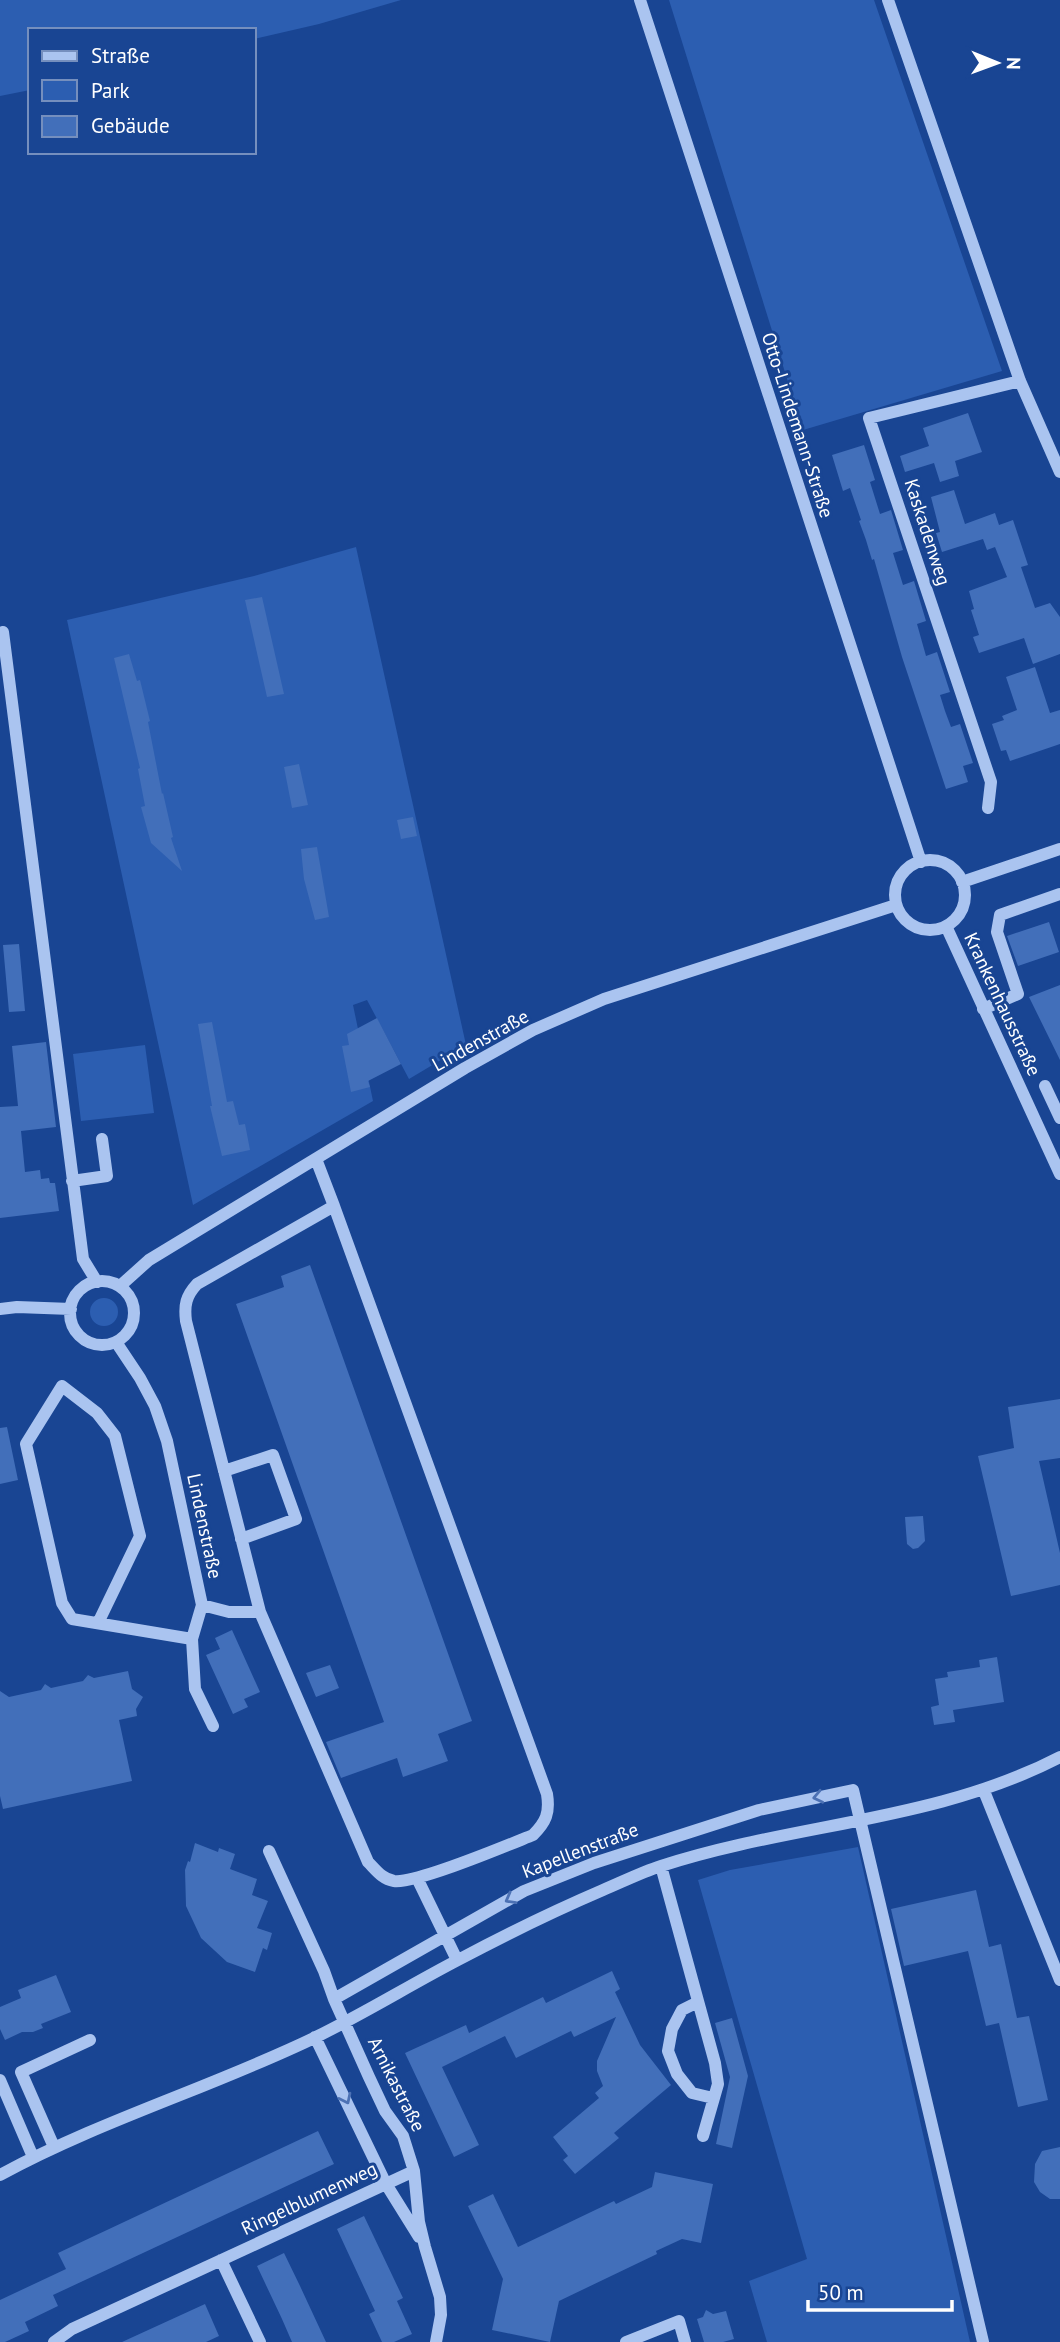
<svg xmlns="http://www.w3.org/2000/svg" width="1060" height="2342" font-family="'PT Sans',sans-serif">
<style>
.green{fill:#2c5eb1}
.building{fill:#426fba}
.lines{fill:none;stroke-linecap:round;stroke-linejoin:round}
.minor{stroke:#aac4f0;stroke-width:12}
.oneway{stroke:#4c71b4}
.labels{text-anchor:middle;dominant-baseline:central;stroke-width:6;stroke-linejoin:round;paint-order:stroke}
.street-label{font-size:19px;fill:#fff;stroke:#194593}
</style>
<rect width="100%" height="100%" fill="#194593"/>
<path class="green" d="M0,0H401L319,24L254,39V30H30V90L0,96Z
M669,0H874L1002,371L803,430Z
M356,547L466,1045L409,1079L367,1000L353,1005L373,1101L193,1205L67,620L254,576Z
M145,1045L154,1113L81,1121L73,1054Z
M90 1312a14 14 0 1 1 28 0a14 14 0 1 1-28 0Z
M858,1847L970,2342H767L749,2281L807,2259L698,1880L730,1870Z"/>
<path class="building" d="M968,413L982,452L955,461L959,476L940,482L934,463L905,472L900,456L929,446L923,428Z
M864,445L875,480L870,482L880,514L891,510L903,550L893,553L903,585L914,581L926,621L917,624L926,656L937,652L950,692L940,695L945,711L951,727L960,724L973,763L963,766L968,782L946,789L902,657L874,559L872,560L866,540L859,521L861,520L850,488L843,491L832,455Z
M954,490L965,524L995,513L999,525L1013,520L1028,565L1021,567L1035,608L1050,603L1060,617V654L1033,664L1024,638L979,653L973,637L979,635L971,610L974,609L969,591L1007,577L995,547L987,550L983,539L942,552L936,533L940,532L931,497Z
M262,597L284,694L267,697L245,600Z
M129,654L137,681L140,680L150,721L148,722L162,794L163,793L173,837L171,838L182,871L151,843L141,807L145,806L138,769L140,768L114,658Z
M1035,667L1050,713L1060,710V744L1010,761L1006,750L1001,751L992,724L1004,720L1002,716L1017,710L1006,677Z
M299,764L308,805L292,808L284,767Z
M413,817L417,836L401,839L397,820Z
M317,847L329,917L315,920L304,879L301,849Z
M1049,922L1059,952L1018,966L1007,936Z
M19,944L25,1011L9,1012L3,945Z
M1060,985V1060L1029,997Z
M377,1018L401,1064L368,1081L370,1087L351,1092L342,1046L349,1045L347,1034Z
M212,1022L227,1102L233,1101L239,1125L245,1124L250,1150L222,1156L210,1106H212L198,1024Z
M46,1042L56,1127L21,1131L25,1172L40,1170L41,1179L49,1178L50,1183H55L59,1211L0,1218V1107L18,1106L12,1046Z
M310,1265L472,1721L438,1734L448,1761L403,1777L397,1758L341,1778L326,1742L384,1722L236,1304L284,1287L281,1276Z
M1060,1399V1458L1039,1461L1060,1553V1585L1011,1596L978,1456L1014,1448L1008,1407Z
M7,1427L18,1480L0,1484V1428Z
M923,1516L925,1541L918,1548L913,1549L907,1544L905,1517Z
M232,1630L260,1692L244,1699L248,1707L233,1714L206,1655L220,1649L215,1638Z
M997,1657L1004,1702L953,1710L955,1722L934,1725L931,1707L939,1705L935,1679L948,1677L947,1672L980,1667L979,1660Z
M330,1665L339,1688L316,1697L306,1673Z
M128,1671L132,1689L143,1697L136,1709L137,1716L119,1720L132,1781L3,1809L0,1796V1691L9,1697L41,1690L45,1684L51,1688L83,1681L88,1675L94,1678Z
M195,1843L218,1852L219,1848L235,1854L230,1869L257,1879L252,1895L268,1901L257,1928L272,1933L267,1950L263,1948L255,1972L227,1962L201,1938L186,1906L185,1870L188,1861L190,1862Z
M976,1890L989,1947L1001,1944L1017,2018L1029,2016L1048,2100L1018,2107L999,2023L986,2026L968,1951L904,1966L891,1909Z
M612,1971L620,1989L615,1992L640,2045L671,2085L614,2133L619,2138L575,2174L563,2160L568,2156L553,2137L599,2098L595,2093L603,2086L597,2071V2061L616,2017L574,2037L571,2031L516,2058L505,2036L442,2067L479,2145L454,2157L405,2053L466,2025L469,2033L543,1997L546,2003Z
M56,1975L71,2012L41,2024L43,2028L33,2032H22L5,2040L0,2029V2007L21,1998L18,1990Z
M732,2018L748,2076L732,2148L716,2144L730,2077L715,2023Z
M318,2131L334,2164L53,2295L58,2306L25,2322L29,2331L5,2342H0V2300L66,2269L58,2253Z
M1060,2147V2199H1050L1040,2192L1034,2182L1035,2164L1042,2151Z
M655,2172L713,2184L701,2243L682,2239L656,2251L657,2254L559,2301L550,2342L492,2330L503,2279L468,2206L493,2194L518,2247L614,2201L616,2204L652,2187Z
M364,2216L403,2298L397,2301L412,2334L394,2342H382L369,2314L375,2311L337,2229Z
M284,2253L300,2286L326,2342H292L282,2319L257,2266Z
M205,2304L219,2336L206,2342H122Z
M706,2310L713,2314L726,2311L734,2339L723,2342H704L697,2319L703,2317Z"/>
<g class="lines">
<path class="minor" d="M640,0L921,862
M888,0L1020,381L1060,472
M3,632L83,1259L97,1282
M988,808L991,782L869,418L1020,381
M895 895a35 35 0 1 1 70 0a35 35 0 1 1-70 0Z
M962,882L1060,849
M946,926L1060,1174
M983,1009L1018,994L997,932L1000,915L1060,894
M1045,1086L1060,1118
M316,1159L334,1206
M72,1181L107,1176L102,1139
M334,1206L547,1794C550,1813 546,1822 533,1835C508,1845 416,1884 394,1881C382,1879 376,1870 368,1862L260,1612L186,1321C184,1305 186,1296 197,1284Z
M70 1313a32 32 0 1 1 64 0a32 32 0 1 1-64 0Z
M120,1286L149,1260L465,1068L533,1030L604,999L896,905
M0,1309L17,1307L71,1309
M116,1342L140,1378L155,1406L167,1441L202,1605L192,1639L195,1689L213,1726
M224,1471L273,1455L296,1519L241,1539
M202,1605L229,1612H260
M98,1623L140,1536L115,1436L97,1413L62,1386L26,1444L62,1603L72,1619L192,1639
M984,1791L1060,1980
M269,1851L324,1971L334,1999L369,2077L385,2111L403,2136L414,2171L419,2222L425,2247L440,2297L441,2315L436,2342
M661,1866L715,2063L718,2084L703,2136
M417,1878L457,1960
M334,1999L524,1891L594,1863L759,1810L853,1790L983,2342
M698,2002L682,2010L672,2029L668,2051L677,2074L692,2093L713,2098
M315,2037L386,2184L419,2237
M0,2080L33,2157
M54,2147L21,2072L90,2040
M0,2175C101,2120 213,2087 316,2037C365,2013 410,1985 458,1960C505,1935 554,1911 603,1890C622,1882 642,1872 661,1866C793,1823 935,1822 1060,1757
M221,2260L260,2342
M54,2342L72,2329L414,2171
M626,2342L679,2321L685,2342"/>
</g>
<defs><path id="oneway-chevron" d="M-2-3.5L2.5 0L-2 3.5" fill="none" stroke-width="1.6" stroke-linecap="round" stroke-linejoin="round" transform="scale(1.75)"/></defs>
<g class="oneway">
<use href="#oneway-chevron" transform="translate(818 1797) rotate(168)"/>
<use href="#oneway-chevron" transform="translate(510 1899) rotate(151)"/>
<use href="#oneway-chevron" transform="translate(346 2099) rotate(64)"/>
</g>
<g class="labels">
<g class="street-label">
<text transform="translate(798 425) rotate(72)">Otto-Lindemann-Straße</text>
<text transform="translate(928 532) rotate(72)">Kaskadenweg</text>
<text transform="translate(1003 1004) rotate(65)">Krankenhausstraße</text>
<text transform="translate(480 1040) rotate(-29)">Lindenstraße</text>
<text transform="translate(205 1526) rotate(78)">Lindenstraße</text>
<text transform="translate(580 1850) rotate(-21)">Kapellenstraße</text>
<text transform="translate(397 2084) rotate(63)">Arnikastraße</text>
<text transform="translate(309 2198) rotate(-25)">Ringelblumenweg</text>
</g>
</g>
<rect x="28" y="28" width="228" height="126" fill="#194593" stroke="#758fbe" stroke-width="2"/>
<rect x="42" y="51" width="35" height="10" fill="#aac4f0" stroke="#758fbe" stroke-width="2"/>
<text x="91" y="63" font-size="21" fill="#ffffff">Straße</text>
<rect x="42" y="80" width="35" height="21" fill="#2c5eb1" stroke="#758fbe" stroke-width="2"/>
<text x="91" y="98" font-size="21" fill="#ffffff">Park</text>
<rect x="42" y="116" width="35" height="21" fill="#426fba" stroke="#758fbe" stroke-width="2"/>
<text x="91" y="133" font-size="21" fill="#ffffff">Gebäude</text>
<g transform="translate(997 63) rotate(91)" stroke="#194593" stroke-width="5" paint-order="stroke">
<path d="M0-5L12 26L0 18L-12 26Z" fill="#ffffff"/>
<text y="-10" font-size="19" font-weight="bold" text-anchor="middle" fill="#ffffff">N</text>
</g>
<path d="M808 2300v10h144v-10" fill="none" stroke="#ffffff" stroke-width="3.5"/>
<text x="818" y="2300" font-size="21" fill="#ffffff" stroke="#194593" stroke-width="5" paint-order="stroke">50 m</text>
</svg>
